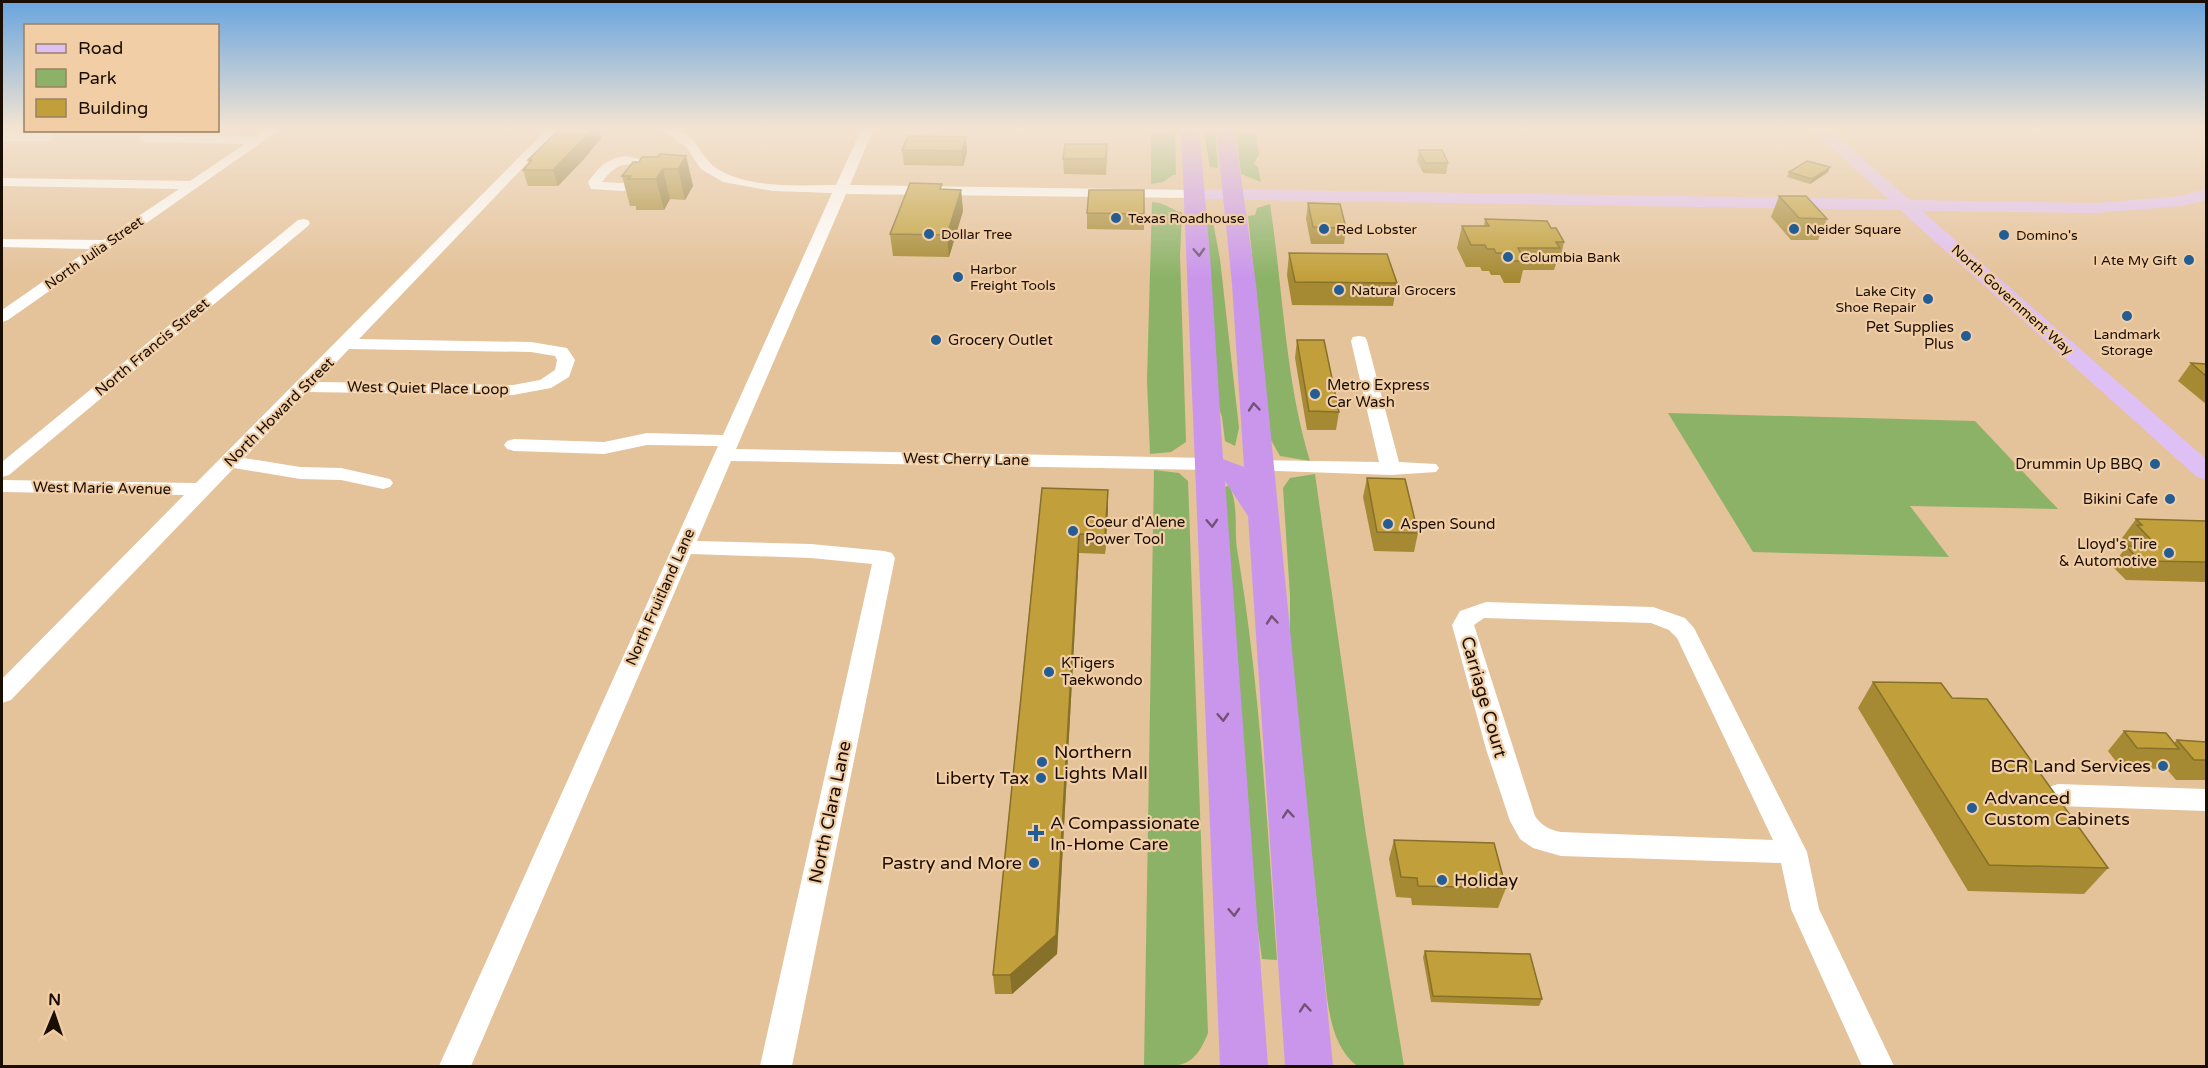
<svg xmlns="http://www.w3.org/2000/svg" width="2208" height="1068" font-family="'Varela Round',sans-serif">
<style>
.green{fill:#8bb267}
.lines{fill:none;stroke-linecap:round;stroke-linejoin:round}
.minor{fill:#fff;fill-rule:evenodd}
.major{fill:#dfc0f4;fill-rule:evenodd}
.highway{fill:#ca96ec;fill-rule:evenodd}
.wall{fill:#a68a33}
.shaded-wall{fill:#877029}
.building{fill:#c1a03b;stroke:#877029;stroke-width:1.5}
.oneway{stroke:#725277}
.poi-dot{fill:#245d94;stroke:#f1cea6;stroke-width:2}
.labels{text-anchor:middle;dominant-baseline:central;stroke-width:4.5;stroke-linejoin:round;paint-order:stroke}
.far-poi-label{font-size:14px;fill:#1a0e02;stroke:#f1cea6;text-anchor:start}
.far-street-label{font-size:14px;fill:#1a0e02;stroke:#f1cea6}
.poi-label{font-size:15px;fill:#1a0e02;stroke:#f1cea6;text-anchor:start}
.street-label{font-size:15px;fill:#1a0e02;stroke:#f1cea6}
.near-street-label{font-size:18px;fill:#1a0e02;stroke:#f1cea6}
.near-poi-label{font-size:18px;fill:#1a0e02;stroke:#f1cea6;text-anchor:start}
</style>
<rect width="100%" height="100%" fill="#e4c29a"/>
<path class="green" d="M1151,128H1175L1176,175H1173L1163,182L1151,184Z
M1203,128H1215L1218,168L1210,167Z
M1235,128H1255L1259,154L1254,164L1258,167L1261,182L1241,174Z
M1152,202C1168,203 1174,212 1182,212L1180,256L1186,442L1171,452L1150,454L1147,380Z
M1270,204C1283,289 1285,379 1310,461L1280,456L1271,440L1248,216L1255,215L1257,208Z
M1208,220L1213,222L1220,259L1239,428L1235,446L1225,441L1222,417L1212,387L1206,221Z
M1668,413L1975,421L2058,509L1910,506L1949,557L1753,552Z
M1154,470L1179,473L1188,481L1208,1033C1194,1068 1182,1067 1144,1066Z
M1315,474L1366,835L1404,1066H1357C1336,1049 1331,1024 1327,998L1290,654V596L1283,488L1290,478Z
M1229,486C1239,503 1234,530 1237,549C1260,685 1267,823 1277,960L1262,959L1248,859L1224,487Z"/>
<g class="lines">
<path class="minor" d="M267,128H282L8,320L2,322V310L90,249L2,247V239L103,240L179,189L2,186V178L190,181L245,144L145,142L139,138L140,135L256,136Z
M548,128H561L359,339L531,342L567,348L575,360L569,377L551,388L513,395L307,392L244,458L300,467L341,468L390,479L393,483L390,487L383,489L341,480L300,479L234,468L11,700L2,703V679L184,495L2,492V480L196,483ZM349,349L531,352L555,356L557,360L555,370L540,380L513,385L318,382Z
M660,128C702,128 693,155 721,171C754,189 800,185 836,185L862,128H874L850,185L1195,190L1202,194L1195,198L846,194L736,449L1208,458L1215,460L1218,464L1215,468L1208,470L731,461L697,541L811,544L884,551L892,553L895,558L792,1066H760L872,564L811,558L691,554L471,1066H439L718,446L647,445L604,454L514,451L507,449L504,445L507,441L514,439L604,442L647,433L723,435L832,193L773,191L723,182L701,169L686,147Z
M2,133H49L55,137L49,141H2Z
M626,156L672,167L674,170L667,174C639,167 622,153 602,182L622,183L652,173L659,177L657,180L623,191L591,189L588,182C599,167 607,158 626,156Z
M303,219L308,220L310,223L308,226L9,475L2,477V462L298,220Z
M1359,336L1365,337L1367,341L1399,462L1436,464L1439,468L1436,472L1391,475L1252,470L1249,466L1252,462L1259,460L1379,462L1351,341L1353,337Z
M1486,602L1653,607L1685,618L1694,628L1807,852L1819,909L1894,1066H1862L1791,909L1781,863L1561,856L1533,848L1520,839L1510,821L1486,749L1452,625L1460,611ZM1484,618L1651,623L1669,630L1677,638L1773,840L1561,832C1550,830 1542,826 1535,816L1474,625Z
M2058,784L2206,789V811L2058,806L2049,803L2045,795L2049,787Z"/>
<path class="major" d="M1810,128H1828L1910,200L2096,203L2181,196L2206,189V200L2182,206L2096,213L1922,211L2206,459V480L2197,477L1900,210L1195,199L1189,198L1186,194L1189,190L1195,189L1888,199Z"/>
<path class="highway" d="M1181,128H1199L1210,255L1223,459L1244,467L1232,284L1216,128H1234L1256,284L1333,1066H1285L1248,516L1225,481L1268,1066H1220Z"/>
</g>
<path class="wall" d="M598,128L601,138L584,159L558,186H528L523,170L529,164L528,160Z
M908,136L967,152L963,166L904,165L902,150Z
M1419,150L1448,163L1446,174L1423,173L1417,160Z
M686,156L693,186L685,200L670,199L664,210H636V206H630L622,176L639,162Z
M1063,159L1107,160L1106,175L1064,174Z
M1789,172H1828L1810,184L1787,177Z
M942,189L961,190L963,211L949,257L893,256L890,234Z
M1144,190V230L1087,229V213Z
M1779,196L1827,219L1818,240H1791L1771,217Z
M1308,203L1346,228L1344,244H1311L1306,219Z
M1485,219L1551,228L1564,242L1559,264H1556L1554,270H1523L1520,283H1504L1500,275H1491L1489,271H1482L1480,267H1466L1457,248L1462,226H1484Z
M1289,253L1397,283L1393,306L1292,305L1287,275Z
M1297,340L1339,412L1336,430H1307L1295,358Z
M2191,363L2206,364V404L2178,381Z
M1367,478L1418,533L1414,552L1374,551L1363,497Z
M1108,509L1105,554L1079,553L1057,954L1012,994H995L993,975L1037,533Z
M2136,519L2206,521V582L2126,580L2112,566L2126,547L2123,544L2125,541L2122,538Z
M1873,682L2108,868L2084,894L1968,891L1858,708Z
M2124,731L2174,743L2177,740L2206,742V780H2176L2164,766L2162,769L2121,768L2108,751Z
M1394,840L1506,888L1498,908L1412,905L1411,898L1396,897L1389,859Z
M1425,951L1542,999L1539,1006L1431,1002L1423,957Z"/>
<path class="shaded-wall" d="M593,128H598L601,138L584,159L558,186L553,170Z
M966,137L967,152L963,166L962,151Z
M686,156L693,186L685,200L678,169Z
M1830,167L1828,172L1810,184L1812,179Z
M663,169L670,199L664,210L656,179Z
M961,190L963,211L949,257L947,235Z
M1108,490V509L1105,554V535Z
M1079,534V553L1057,954L1012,994L1010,975Z"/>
<path class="building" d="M561,128H593L579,143L553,170H523L532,160H528Z
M908,136L966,137L962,151L902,150Z
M1065,144H1107L1106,159H1063Z
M1419,150H1442L1448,163H1425Z
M660,154L686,156L678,169H663L656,179H628L631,176H622L633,162H639L642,157H658Z
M1807,161L1830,167L1812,179L1789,172Z
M910,183L942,184L940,189L961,190L947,235L890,234Z
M1089,190H1144V214L1087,213Z
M1779,196H1806L1827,219L1799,218Z
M1308,203L1340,204L1346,228L1313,227Z
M1485,219L1547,221L1551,228H1556L1564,242H1556L1560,248H1518L1525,261H1509L1505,253H1496L1494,249H1487L1485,245H1471L1462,226H1489Z
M1289,253L1387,254L1397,283L1295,282Z
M1297,340H1324L1339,412L1309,411Z
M2191,363L2206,364V376Z
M1367,478L1405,479L1418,533L1377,532Z
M1042,488L1108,490L1105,535L1079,534L1056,935L1010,975H993Z
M2136,519L2206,521V562L2140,561L2126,546L2158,547L2137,525H2142Z
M1873,682L1941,683L1952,698L1987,699L2108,868L1989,865Z
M2124,731L2166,733L2179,749L2137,748Z
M2177,740L2206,742V760H2194Z
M1394,840L1494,843L1506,888L1418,886L1417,878L1401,877Z
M1425,951L1530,954L1542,999L1433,996Z"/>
<defs><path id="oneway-chevron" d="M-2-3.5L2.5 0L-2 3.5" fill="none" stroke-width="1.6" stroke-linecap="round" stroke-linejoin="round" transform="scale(1.5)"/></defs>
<g class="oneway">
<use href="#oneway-chevron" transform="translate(1199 252) rotate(87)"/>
<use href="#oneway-chevron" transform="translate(1254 407) rotate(-95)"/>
<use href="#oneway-chevron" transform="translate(1212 523) rotate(87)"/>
<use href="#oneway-chevron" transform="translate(1272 620) rotate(-95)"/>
<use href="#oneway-chevron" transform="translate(1223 717) rotate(87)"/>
<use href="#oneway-chevron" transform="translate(1288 814) rotate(-95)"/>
<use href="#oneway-chevron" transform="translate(1234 912) rotate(87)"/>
<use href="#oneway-chevron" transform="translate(1305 1008) rotate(-95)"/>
</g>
<linearGradient id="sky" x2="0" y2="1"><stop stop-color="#68a4de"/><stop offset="0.46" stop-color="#f3e4d2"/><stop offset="1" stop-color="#f3e4d2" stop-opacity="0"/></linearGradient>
<rect width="2208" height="278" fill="url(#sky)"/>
<g class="poi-dot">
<circle cx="1116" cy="218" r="6"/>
<circle cx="1324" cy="229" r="6"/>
<circle cx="1794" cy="229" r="6"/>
<circle cx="929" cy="234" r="6"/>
<circle cx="2004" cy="235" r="6"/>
<circle cx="1508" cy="257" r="6"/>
<circle cx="2189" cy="260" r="6"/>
<circle cx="958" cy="277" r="6"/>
<circle cx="1339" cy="290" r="6"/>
<circle cx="1928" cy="299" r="6"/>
<circle cx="2127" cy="316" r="6"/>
<circle cx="1966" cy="336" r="6"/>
<circle cx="936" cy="340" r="6"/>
<circle cx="1315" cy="394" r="6"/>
<circle cx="2155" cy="464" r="6"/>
<circle cx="2170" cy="499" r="6"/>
<circle cx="1388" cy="524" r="6"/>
<circle cx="1073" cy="531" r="6"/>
<circle cx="2169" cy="553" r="6"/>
<circle cx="1049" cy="672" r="6"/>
<circle cx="1042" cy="762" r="6"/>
<circle cx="2163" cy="766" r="6"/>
<circle cx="1041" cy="778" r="6"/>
<circle cx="1972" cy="808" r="6"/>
<path d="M1033 824h6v6h6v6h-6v6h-6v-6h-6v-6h6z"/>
<circle cx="1034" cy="863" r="6"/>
<circle cx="1442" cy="880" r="6"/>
</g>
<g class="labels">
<g class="far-poi-label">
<text x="1128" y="218">Texas Roadhouse</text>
<text x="1336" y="229">Red Lobster</text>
<text x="1806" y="229">Neider Square</text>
<text x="941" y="234">Dollar Tree</text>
<text x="2016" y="235">Domino's</text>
<text x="1520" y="257">Columbia Bank</text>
<text x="2177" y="260" text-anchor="end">I Ate My Gift</text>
<text x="970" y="269">Harbor<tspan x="970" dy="16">Freight Tools</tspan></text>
<text x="1351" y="290">Natural Grocers</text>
<text x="1916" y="291" text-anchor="end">Lake City<tspan x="1916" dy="16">Shoe Repair</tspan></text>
<text x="2127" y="334" text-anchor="middle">Landmark<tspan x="2127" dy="16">Storage</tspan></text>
</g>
<g class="far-street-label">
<text transform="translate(94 253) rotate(-35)">North Julia Street</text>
<text transform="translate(2012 300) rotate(42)">North Government Way</text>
</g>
<g class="poi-label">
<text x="1954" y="327" text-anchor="end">Pet Supplies<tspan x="1954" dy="17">Plus</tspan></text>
<text x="948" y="340">Grocery Outlet</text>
<text x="1327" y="385">Metro Express<tspan x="1327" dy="17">Car Wash</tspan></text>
<text x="2143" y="464" text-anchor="end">Drummin Up BBQ</text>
<text x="2158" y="499" text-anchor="end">Bikini Cafe</text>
<text x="1085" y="522">Coeur d'Alene<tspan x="1085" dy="17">Power Tool</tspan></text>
<text x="1400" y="524">Aspen Sound</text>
<text x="2157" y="544" text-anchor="end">Lloyd's Tire<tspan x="2157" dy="17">&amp; Automotive</tspan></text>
<text x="1061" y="663">KTigers<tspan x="1061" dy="17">Taekwondo</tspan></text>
</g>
<g class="street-label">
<text transform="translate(152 347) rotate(-40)">North Francis Street</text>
<text transform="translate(428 388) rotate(1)">West Quiet Place Loop</text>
<text transform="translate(279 412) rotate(-45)">North Howard Street</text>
<text transform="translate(966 459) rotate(1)">West Cherry Lane</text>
<text transform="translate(102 488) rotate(1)">West Marie Avenue</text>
<text transform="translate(660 597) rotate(-66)">North Fruitland Lane</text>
</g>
<g class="near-street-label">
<text transform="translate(1484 697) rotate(74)">Carriage Court</text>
<text transform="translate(830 812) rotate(-78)">North Clara Lane</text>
</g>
<g class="near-poi-label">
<text x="1054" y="752">Northern<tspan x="1054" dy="21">Lights Mall</tspan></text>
<text x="2151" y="766" text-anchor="end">BCR Land Services</text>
<text x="1029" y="778" text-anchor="end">Liberty Tax</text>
<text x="1984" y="798">Advanced<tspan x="1984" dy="21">Custom Cabinets</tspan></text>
<text x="1050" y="823">A Compassionate<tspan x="1050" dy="21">In-Home Care</tspan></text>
<text x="1022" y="863" text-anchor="end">Pastry and More</text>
<text x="1454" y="880">Holiday</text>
</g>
</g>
<rect width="2208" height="1068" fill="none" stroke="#1a0e02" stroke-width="6"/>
<rect x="24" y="24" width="195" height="108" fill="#f1cea6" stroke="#9b8164" stroke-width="1.5"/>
<rect x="36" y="44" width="30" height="9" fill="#dfc0f4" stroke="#9b8164" stroke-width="1.5"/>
<text x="78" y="54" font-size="18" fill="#1a0e02">Road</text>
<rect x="36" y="69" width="30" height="18" fill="#8bb267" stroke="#9b8164" stroke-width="1.5"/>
<text x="78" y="84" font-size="18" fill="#1a0e02">Park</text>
<rect x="36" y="99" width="30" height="18" fill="#c1a03b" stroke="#9b8164" stroke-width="1.5"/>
<text x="78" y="114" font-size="18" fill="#1a0e02">Building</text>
<g transform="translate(54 1014) rotate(2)" stroke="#f1cea6" stroke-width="4.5" paint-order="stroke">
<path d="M0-4.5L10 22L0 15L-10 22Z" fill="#1a0e02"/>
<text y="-9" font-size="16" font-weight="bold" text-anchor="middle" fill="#1a0e02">N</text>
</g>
</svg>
